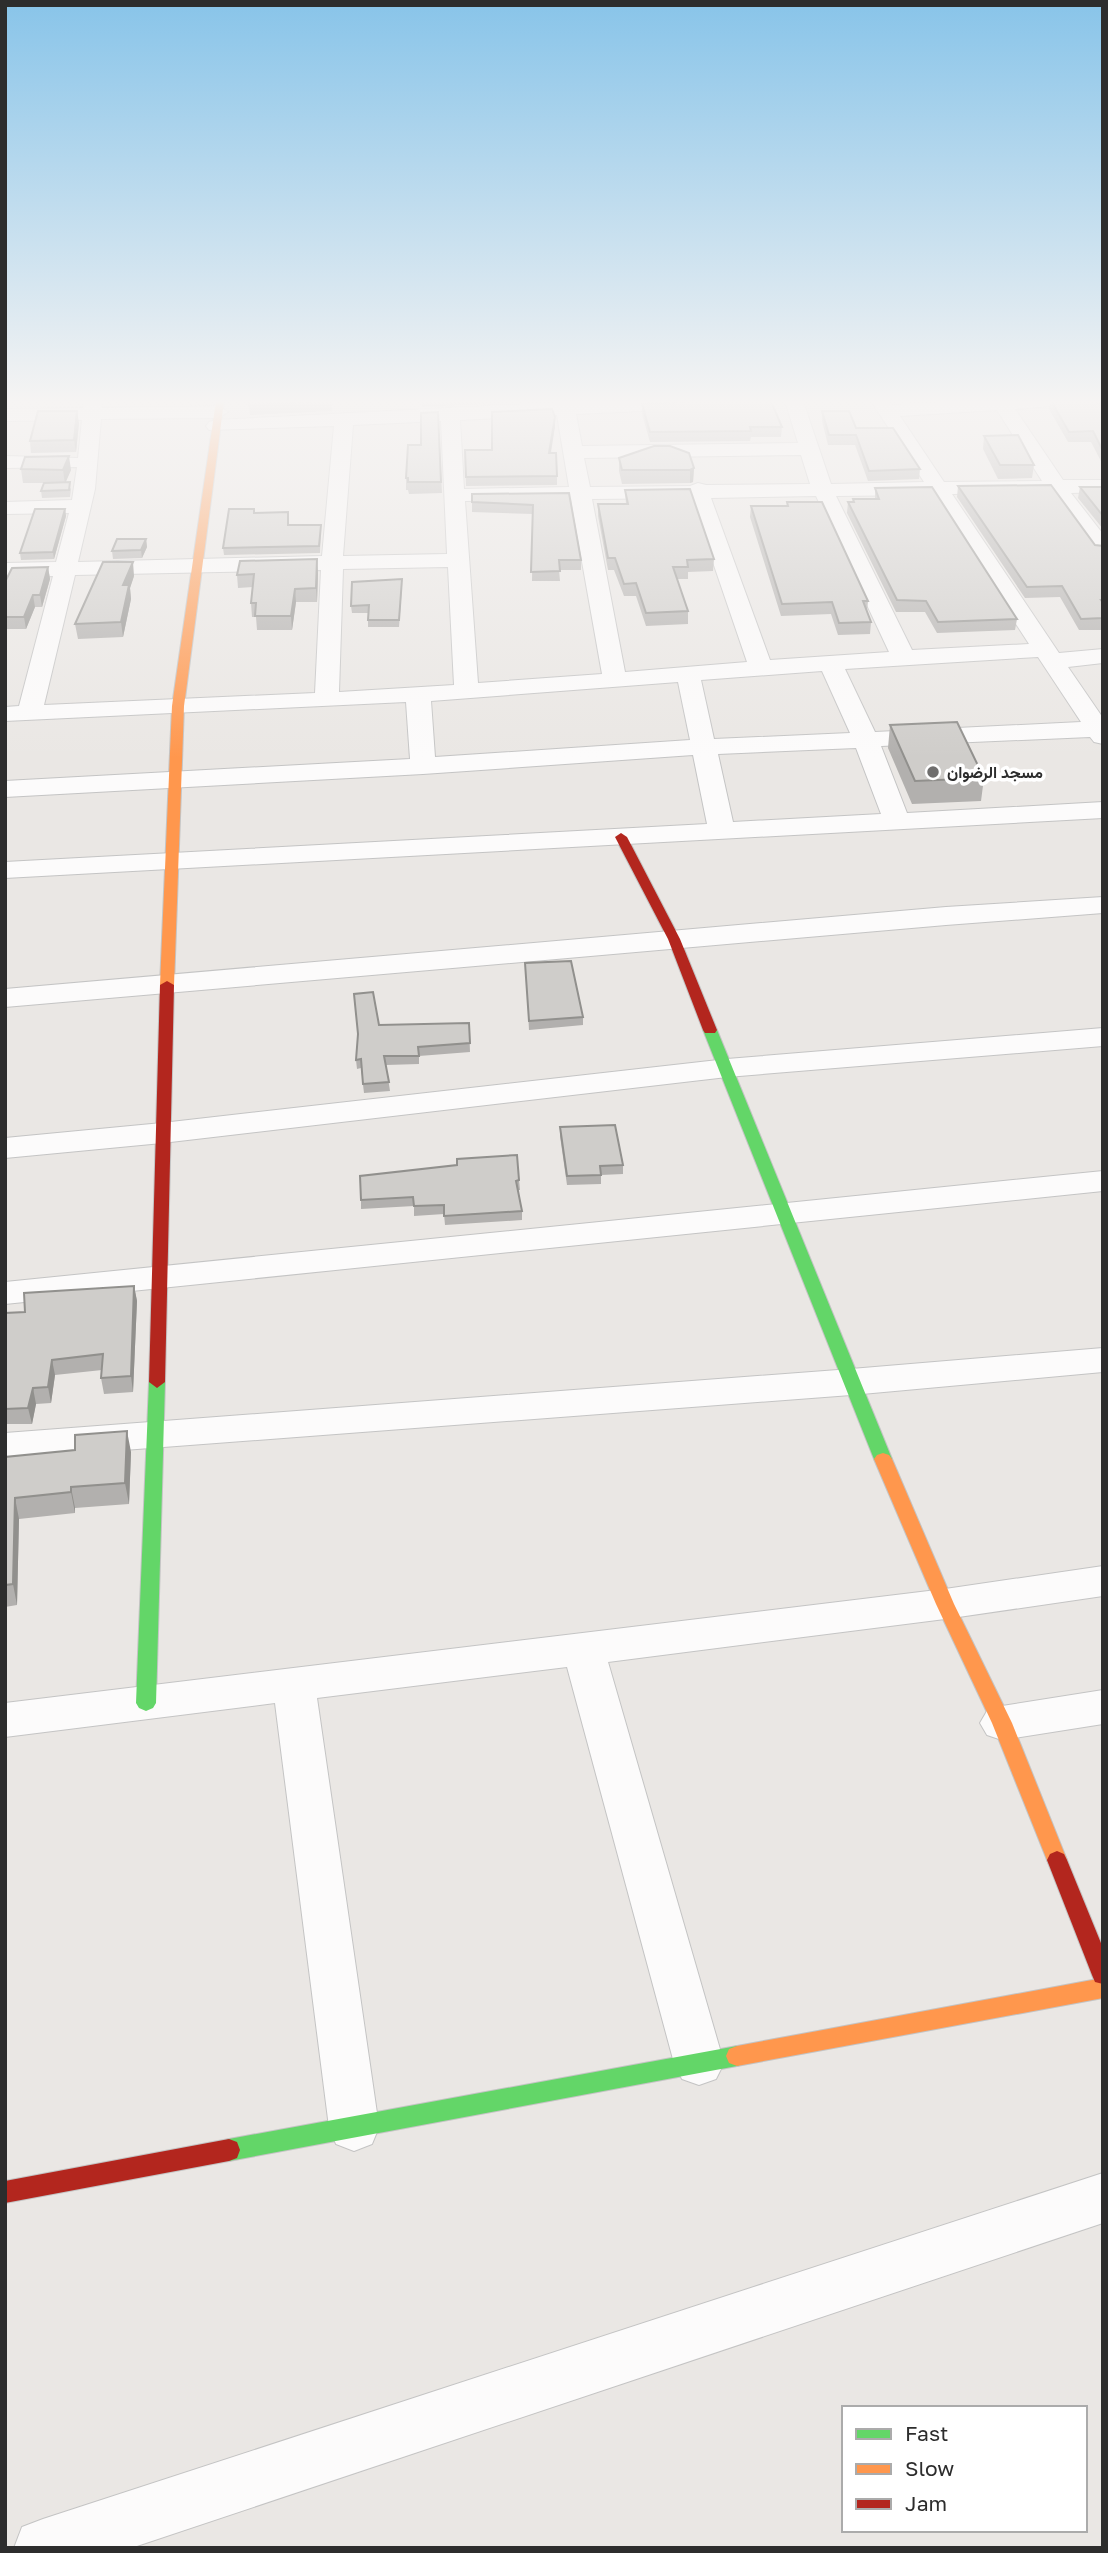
<svg xmlns="http://www.w3.org/2000/svg" width="1108" height="2553" font-family="'Golos Text',Vazirmatn,sans-serif">
<style>
.lines{fill:none;stroke-linecap:round;stroke-linejoin:round}
.street-casing{stroke:#c4c4c4;stroke-width:2}
.fast-casing{stroke:#c4c4c4;stroke-width:2}
.slow-casing{stroke:#c4c4c4;stroke-width:2}
.jam-casing{stroke:#c4c4c4;stroke-width:2}
.street{fill:#fcfbfb;fill-rule:evenodd}
.fast{fill:#63d668;fill-rule:evenodd}
.slow{fill:#ff974d;fill-rule:evenodd}
.jam{fill:#b3261e;fill-rule:evenodd}
.wall{fill:#b2b0ae}
.shaded-wall{fill:#91908d}
.building{fill:#cfcdca;stroke:#91908d;stroke-width:2}
.poi-dot{fill:#6f6e6d;stroke:#fff;stroke-width:2.5}
.labels{text-anchor:middle;dominant-baseline:central;stroke-width:7;stroke-linejoin:round;paint-order:stroke}
.far-poi-label{font-size:16px;font-weight:bold;fill:#2d2d2d;stroke:#fff;text-anchor:start}
</style>
<rect width="100%" height="100%" fill="#eae7e4"/>
<g class="lines">
<g class="street-casing">
<path id="street" d="M84,401H102V408L218,406L228,412L218,418L101,419L95,489L78,562L322,556L334,426L209,430L206,426L209,422L216,420L565,402L738,401L736,405L729,407L576,414L582,446L798,443L785,401H803L831,484L924,482L871,401H889L892,405L963,401H1064L1062,405L1015,409L1063,480H1103V492L1071,493L1103,534V555L1095,554L1051,493L952,494L1059,653L1103,649V663L1068,667L1103,718V744L1094,742L1090,737L881,746L907,813L1103,802V818L5,878V862L707,824L693,755L423,774L5,797V781L410,759L406,702L5,721V707L19,706L53,576L5,577V563L56,562L69,513L5,514V502L72,500L77,467L5,468V456L78,458L82,420L5,421V409L83,408ZM997,410L1042,481L944,482L900,416ZM557,415L569,487L464,489L460,420ZM441,421L447,554L343,556L353,425ZM801,455L810,484L706,485L698,483L690,486L590,487L584,458ZM932,495L1029,644L912,650L836,496ZM816,496L889,652L770,660L711,498ZM691,498L747,662L625,672L592,499ZM571,500L602,674L478,683L465,501ZM448,567L454,685L339,692L343,569ZM321,570L315,693L44,705L75,575ZM1038,657L1081,722L875,732L845,669ZM822,671L850,733L714,739L701,680ZM678,682L690,740L435,757L431,701ZM856,748L881,814L733,822L718,754Z
M1103,897V913L946,925L5,1007V989L946,907Z
M1103,1028V1046L727,1077L162,1143L5,1158V1138L162,1123L727,1059Z
M1103,1171V1191L5,1304V1282Z
M1103,1348V1372L851,1395L5,1459V1433L851,1369Z
M1103,1566V1596L945,1619L608,1662L724,2063L716,2079L699,2085L682,2079L674,2063L567,1667L317,1698L379,2127L372,2144L354,2151L336,2144L329,2127L275,1703L5,1737V1703L945,1589Z
M1103,1690V1724L1002,1740L987,1735L980,1723L987,1711L1002,1706Z
M1103,2173V2223L131,2548H14L22,2527L43,2519Z"/>
</g>
<g class="fast-casing">
<path id="fast" d="M710,1026L717,1030L892,1459L889,1463H877L874,1459L703,1030Z
M157,1376L165,1382L156,1703L153,1708L146,1711L139,1708L136,1703L149,1382Z
M737,2046L745,2049L748,2056L745,2063L737,2066L229,2161L221,2158L218,2150L221,2142L229,2139Z"/>
</g>
<g class="slow-casing">
<path id="slow" d="M216,401H224L184,706L174,985L167,989L160,985L172,706Z
M883,1453L889,1455L892,1459L954,1604L1012,1723L1067,1860L1064,1866L1057,1869L1050,1866L1047,1860L992,1723L936,1604L874,1459L877,1455Z
M1103,1978V1998L737,2066L729,2063L726,2056L729,2049L737,2046Z"/>
</g>
<g class="jam-casing">
<path id="jam" d="M621,833L627,837L680,939L717,1030L715,1033H705L703,1030L668,939L615,837Z
M167,981L174,985L165,1382L157,1388L149,1382L160,985Z
M1057,1851L1064,1854L1067,1860L1103,1948V1984L1095,1982L1092,1975L1047,1860L1050,1854Z
M229,2139L237,2142L240,2150L237,2158L229,2161L5,2203V2181Z"/>
</g>
<use href="#street" class="street"/>
<use href="#fast" class="fast"/>
<use href="#slow" class="slow"/>
<use href="#jam" class="jam"/>
</g>
<path class="wall" d="M248,401H331L332,411L250,415Z
M421,401H537L422,407Z
M1050,401H1096L1103,407V465L1091,442H1068L1049,409Z
M642,404L782,427L781,437H751L750,441L650,442L642,414Z
M822,411L856,428L920,469L919,479L868,481L855,445H828L822,421Z
M438,412L442,493L409,494L408,490H406V478Z
M79,423L76,452L31,453L30,441Z
M555,426L551,453L557,476V485L466,486L465,450H492Z
M984,436L1034,465L1032,478L998,479L983,449Z
M619,458L694,468L693,482L690,483L622,484L619,471Z
M21,469L71,470L65,482L71,489L70,497L42,498L41,491L44,483H23Z
M958,486L1095,545L1103,546V630H1079L1060,597L1025,598L957,497Z
M1080,487H1103V529L1078,498Z
M875,488L1017,619L1015,630L937,633L925,612H896L847,513L848,502H853V499H875Z
M625,490L714,559L713,571L688,572V579H677L688,611V624L646,626L636,596H624L614,570H608L598,516V504H626Z
M569,493L581,560V570H559L560,581H532L533,514L472,512V494Z
M787,502L868,601L867,612L871,622L870,634L838,635L831,614L781,616L750,517L751,506H787Z
M65,509L66,516L54,559L21,560L20,553Z
M255,513L289,525H321L320,553L224,555L223,548Z
M146,539L147,547L142,558L113,559L112,551Z
M48,567L50,579L42,607H35L26,629H5V582Z
M318,573L317,602H296L292,630H257L256,617H252L251,603L253,587L238,588L237,575Z
M134,576L130,588L131,599L123,637L78,639L75,624Z
M402,587L399,627H368V613H352L351,606Z
M890,725L984,778L981,801L912,804L888,748Z
M526,971L583,1017V1025L529,1030Z
M469,1023L470,1052L419,1056V1064L386,1065L390,1091L364,1093L361,1068L357,1069L356,1060L379,1025Z
M560,1127L623,1165V1174L601,1175V1184L567,1185L560,1136Z
M519,1180L520,1190H518L522,1211V1220L445,1225L444,1214L414,1216V1206L361,1209V1200Z
M134,1286L137,1301L133,1392L104,1394L101,1378L102,1370L55,1375L51,1403L36,1404L32,1424H5V1313L25,1312Z
M131,1452L129,1504L75,1508V1513L19,1519L17,1605L5,1607V1457Z"/>
<path class="shaded-wall" d="M77,411L79,423L76,452L74,440Z
M555,417V426L549,462V453Z
M69,456L71,470L65,484L63,470Z
M694,468L693,482L690,483V470Z
M65,509L66,516L54,559L53,552Z
M146,539L147,547L142,558L141,550Z
M317,559L318,573L317,602L316,588Z
M133,562L134,576L130,588L131,599L123,637L121,622L123,585Z
M48,567L50,579L42,607L40,595Z
M295,589L296,602L292,630L291,616Z
M33,595L35,607L26,629L24,617Z
M134,1286L137,1301L133,1392L131,1376Z
M52,1360L55,1375L51,1403L48,1387Z
M33,1388L36,1404L32,1424L28,1408Z
M127,1431L131,1452L129,1504L125,1483Z
M71,1487L75,1508V1513L71,1492Z
M15,1498L19,1519L17,1605L13,1584Z"/>
<path class="building" d="M249,401H331L249,405Z
M703,401H771L782,427H750L751,431L650,432L642,404Z
M1051,401H1096L1103,407V451L1093,431L1069,432Z
M552,409L555,417L549,453H556L557,476L466,477L465,450H492V412Z
M38,411H77L74,440L30,441Z
M822,411H849L856,428H893L920,469L869,471L856,435H829Z
M438,412L441,482H408V478H406L408,445H421V413Z
M1018,435L1034,465H1000L984,436Z
M654,446H670L689,453L694,468L690,470H622L619,458Z
M69,456L63,470L21,469L25,457Z
M70,482L69,490L41,491L44,483Z
M1051,485L1095,545L1103,546V600H1101L1103,603V618L1081,619L1062,586L1027,587L958,486Z
M932,487L1017,619L938,622L926,601L897,600L848,502H854L853,499H879L875,488Z
M1080,487H1103V516Z
M690,489L714,559L687,560L688,567H673L688,611L646,613L636,583L624,584L615,558H608L598,504H628L625,490Z
M569,493L581,560H559L560,571L531,572L533,505L472,502V494Z
M787,502H822L868,601H863L871,622L839,623L832,602L782,604L751,506H788Z
M35,509H65L53,552L20,553Z
M229,509H254V513L288,512V525H321L319,546L223,548Z
M117,539H146L141,550L112,551Z
M317,559L316,588L295,589L291,616H255L256,603H251L254,574L237,575L240,561Z
M103,562H133L123,585H129L121,622L75,624Z
M48,567L40,595H33L24,617H5V582L12,568Z
M402,579L399,620H368L369,605L351,606L352,582Z
M957,722L984,778L915,781L890,725Z
M571,961L583,1017L529,1021L525,963Z
M373,992L379,1025L469,1023L470,1043L418,1047L419,1056H384L389,1082L363,1084L361,1059L356,1060L358,1034L354,994Z
M615,1125L623,1165L600,1166L601,1175L567,1176L560,1127Z
M517,1155L519,1180L516,1181L522,1211L444,1216V1205L414,1206L413,1197L361,1200L360,1176L457,1165V1159Z
M134,1286L131,1376L101,1378L103,1354L52,1360L48,1387L33,1388L28,1408L5,1409V1313L25,1312L24,1293Z
M127,1431L125,1483L71,1487V1492L15,1498L13,1584L5,1585V1457L75,1450V1435Z"/>
<linearGradient id="sky" x2="0" y2="1"><stop stop-color="#88c4e9"/><stop offset="0.53" stop-color="#f6f4f3"/><stop offset="1" stop-color="#f6f4f3" stop-opacity="0"/></linearGradient>
<rect width="1108" height="758" fill="url(#sky)"/>
<circle class="poi-dot" cx="933" cy="772" r="7"/>
<g class="labels">
<g class="far-poi-label">
<text x="947" y="772">مسجد الرضوان</text>
</g>
</g>
<rect width="1108" height="2553" fill="none" stroke="#2d2d2d" stroke-width="14"/>
<rect x="842" y="2406" width="245" height="126" fill="#ffffff" stroke="#ababab" stroke-width="2"/>
<rect x="856" y="2429" width="35" height="10" fill="#63d668" stroke="#ababab" stroke-width="2"/>
<text x="905" y="2441" font-size="21" fill="#2d2d2d">Fast</text>
<rect x="856" y="2464" width="35" height="10" fill="#ff974d" stroke="#ababab" stroke-width="2"/>
<text x="905" y="2476" font-size="21" fill="#2d2d2d">Slow</text>
<rect x="856" y="2499" width="35" height="10" fill="#b3261e" stroke="#ababab" stroke-width="2"/>
<text x="905" y="2511" font-size="21" fill="#2d2d2d">Jam</text>
</svg>
